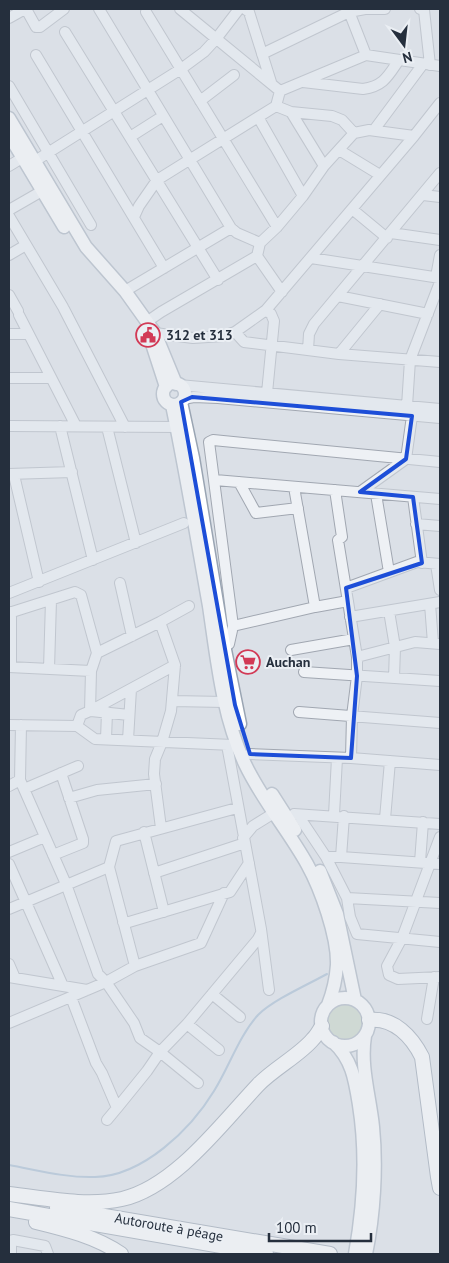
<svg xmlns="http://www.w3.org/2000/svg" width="449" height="1263" font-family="'PT Sans',sans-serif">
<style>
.green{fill:#c2d1bc}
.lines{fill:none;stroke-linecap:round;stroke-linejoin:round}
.stream{stroke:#94afc9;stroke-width:2}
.minor-casing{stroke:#a1a7b1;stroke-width:12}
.major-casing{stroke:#9aa5b3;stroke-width:15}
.highway-casing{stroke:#828e9e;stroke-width:16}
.minor{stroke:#eef1f5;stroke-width:10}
.major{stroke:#fff;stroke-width:12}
.highway{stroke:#fff;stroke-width:14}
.marked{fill:none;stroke:#1d4ed8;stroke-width:4;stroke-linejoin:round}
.labels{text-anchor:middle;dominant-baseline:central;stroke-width:4;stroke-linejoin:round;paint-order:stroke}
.poi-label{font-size:14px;font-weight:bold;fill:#252f3d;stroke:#ebeff4;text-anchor:start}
.street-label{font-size:14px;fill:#252f3d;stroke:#ebeff4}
</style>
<rect width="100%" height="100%" fill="#dbe0e7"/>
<path class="green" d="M325 1021a20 20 0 1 1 40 0a20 20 0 1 1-40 0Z"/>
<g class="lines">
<path class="stream" d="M9,1165C37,1170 66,1178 95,1177C143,1176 191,1129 214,1091C229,1067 239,1036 258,1015C273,1000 307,985 327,974"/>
<g class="minor-casing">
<path id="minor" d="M26,9L36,27H40L64,9
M99,9L231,228
M180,9L280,91
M245,9L249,12L271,82
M348,9L366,55
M420,9L424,10L430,65
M146,12L277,227
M9,18L25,9
M65,32L218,280
M262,54L349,12L365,9H385
M36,55L164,268
M303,82L363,89C384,86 388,76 399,60
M9,86L91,225
M280,91L366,55L440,66
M200,101L234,75
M276,106L291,112L332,116L342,120L354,133
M291,112L324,166
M258,117L303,196
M374,130L423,64
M130,137L163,116
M339,150L380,175
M35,161L181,69L204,52L216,39L239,9
M9,166L22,158
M423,195L440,197
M352,209L387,238
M9,210L42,191
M9,216L63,307
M134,217L139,206L157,180L276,106L280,91
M391,233L440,240
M9,255L26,245
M257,256L282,292
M311,258L440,278
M436,277L440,255
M125,291L231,228L237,233L260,243
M9,295L18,311
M338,296L428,314
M64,309L125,427
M266,310L271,314L274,321L267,393
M19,315L76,426
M148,321L161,312L257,256L260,243L277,227L303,196L324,166L354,133L369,130L414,136
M235,332L244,342L339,354L440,362
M155,333L193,338L223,336L235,332L266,310L414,136L440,103
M9,334H28
M308,350L309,334L314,324L440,173
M339,354L380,304
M9,378H51
M179,385L440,409
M183,399L194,397L218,398L440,418
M407,406L410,360L440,282
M9,426L177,427
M60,426L93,560
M107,427L136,543
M9,474L72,472
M14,475L39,582
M215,480L440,499
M239,482L256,513L298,508
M294,487L315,607
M335,490L342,537L338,540L357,657V676L352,716L351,758
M360,492L406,459L412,416
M376,494L389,572
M413,497L422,563
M416,524L440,526
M436,564L440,590
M120,583L132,636
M346,588L417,562L440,564
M9,593L184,523
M348,601L315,607L233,626L209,442L213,440L440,462
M430,604L433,643
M389,611L395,647L394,678
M9,613L75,592L81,595L97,653L91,671L90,711L81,715L77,726
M350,617L440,602
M224,645L229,644L233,626
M291,650L354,639
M97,653L160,622L189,606
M357,657L415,642L440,644
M9,667L91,671
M11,667V612
M49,669L51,600
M304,672L440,681
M172,701L225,702
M90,711L175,665L160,622
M91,711L129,715
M299,712L440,723
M9,725L77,726L95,739L233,745
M21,725L20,780L66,884L98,974L106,982L134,1023L140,1038L160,1052L147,1071L117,1108L102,1073L96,1063L71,997
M106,739L107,712
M128,740L131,689
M227,745L261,929L269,990
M250,754L351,758L440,765
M9,786L20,780
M24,789L78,766
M69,798L97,790L156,784
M294,814L440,824
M298,815L326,857L347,898L350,917L357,934L440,942
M334,815L337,758
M385,819L390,761
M161,828L154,774L155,759L162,742L171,711L175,665
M144,832L164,912
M440,837L402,938L387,966L389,975L398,979L440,977
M243,838L253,826L274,813
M9,852L45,837
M53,855L83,843V839L61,773
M326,857H341L440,864
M341,857L344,816
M420,862L423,822
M9,864L63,986
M154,873L245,843
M347,898L440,903
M9,909L109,867L116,841L237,808
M123,922H129L230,892L249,863
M9,964L15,978
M135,966L201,943L224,893
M9,977L87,990
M212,994L240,1017
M427,1019L434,977
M9,1023L106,982L135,966L109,867
M187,1024L219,1050
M198,1083L160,1052L187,1024L258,939L261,933
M107,1120L117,1108
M9,1241L13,1240L45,1246L48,1254
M11,1254V1241"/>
</g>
<g class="major-casing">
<path id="major" d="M9,118L86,247L125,291L155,333L176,384
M9,135L64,227
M153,347L166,387
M163 394a11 11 0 1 1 22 0a11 11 0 1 1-22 0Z
M181,402L193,458L224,645L240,724
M172,405C186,472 197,539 209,606C217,659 222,715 245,764C262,800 288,830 307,864C321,889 338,937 337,965C336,980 333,992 328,1005
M272,794L295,830
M320,871L337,914L355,1000
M321 1022a24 24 0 1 1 48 0a24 24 0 1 1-48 0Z
M365,1036C360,1066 370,1097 373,1127C377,1167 374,1215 366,1254
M333,1042C352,1059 355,1080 359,1105C367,1155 364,1204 355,1254"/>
</g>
<g class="highway-casing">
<path id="highway" d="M369,1020C394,1017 412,1037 422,1057L438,1177L440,1188
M9,1194C45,1198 86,1207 122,1199C175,1187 222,1123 258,1085C273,1069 300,1055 313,1039C317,1035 319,1031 322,1026
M57,1208L330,1254
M9,1209L266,1254
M36,1222C65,1229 97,1237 121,1254"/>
</g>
<use href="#minor" class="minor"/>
<use href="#major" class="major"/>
<use href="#highway" class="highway"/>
</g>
<path d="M0 0H449V1263H0ZM192,397L412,416L406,459L360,492L413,497L422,563L346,588L357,676L351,758L250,754L235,705L181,402Z" fill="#dbe0e7" fill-opacity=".55" fill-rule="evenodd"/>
<path class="marked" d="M192,397L412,416L406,459L360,492L413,497L422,563L346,588L357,676L351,758L250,754L235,705L181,402Z"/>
<defs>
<g id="civic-ring" transform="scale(1.25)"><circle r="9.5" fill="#ebeff4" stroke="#d23a56" stroke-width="1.5"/><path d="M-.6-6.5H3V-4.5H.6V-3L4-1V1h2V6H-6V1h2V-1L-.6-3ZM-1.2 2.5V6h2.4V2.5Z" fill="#d23a56"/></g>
<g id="supermarket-ring" transform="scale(1.25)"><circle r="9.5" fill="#ebeff4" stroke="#d23a56" stroke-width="1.5"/><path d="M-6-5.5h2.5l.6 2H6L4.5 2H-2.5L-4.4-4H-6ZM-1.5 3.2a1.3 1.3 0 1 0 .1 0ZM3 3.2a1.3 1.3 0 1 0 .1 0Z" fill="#d23a56"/></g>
</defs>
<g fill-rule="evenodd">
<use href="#civic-ring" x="148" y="335"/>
<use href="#supermarket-ring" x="248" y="662"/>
</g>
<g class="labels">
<g class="poi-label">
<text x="166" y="335">312 et 313</text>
<text x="266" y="662">Auchan</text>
</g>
<g class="street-label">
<text transform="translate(169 1227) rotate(10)">Autoroute à péage</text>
</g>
</g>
<rect width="449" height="1263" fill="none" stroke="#252f3d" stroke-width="20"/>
<g transform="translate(404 45) rotate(165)" stroke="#ebeff4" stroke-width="4" paint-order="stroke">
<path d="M0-4L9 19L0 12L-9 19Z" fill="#252f3d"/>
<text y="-8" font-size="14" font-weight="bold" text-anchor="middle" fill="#252f3d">N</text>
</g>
<path d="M269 1233v8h102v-8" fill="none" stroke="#252f3d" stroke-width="2.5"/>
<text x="276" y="1233" font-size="15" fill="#252f3d" stroke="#ebeff4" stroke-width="4" paint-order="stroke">100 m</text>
</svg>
